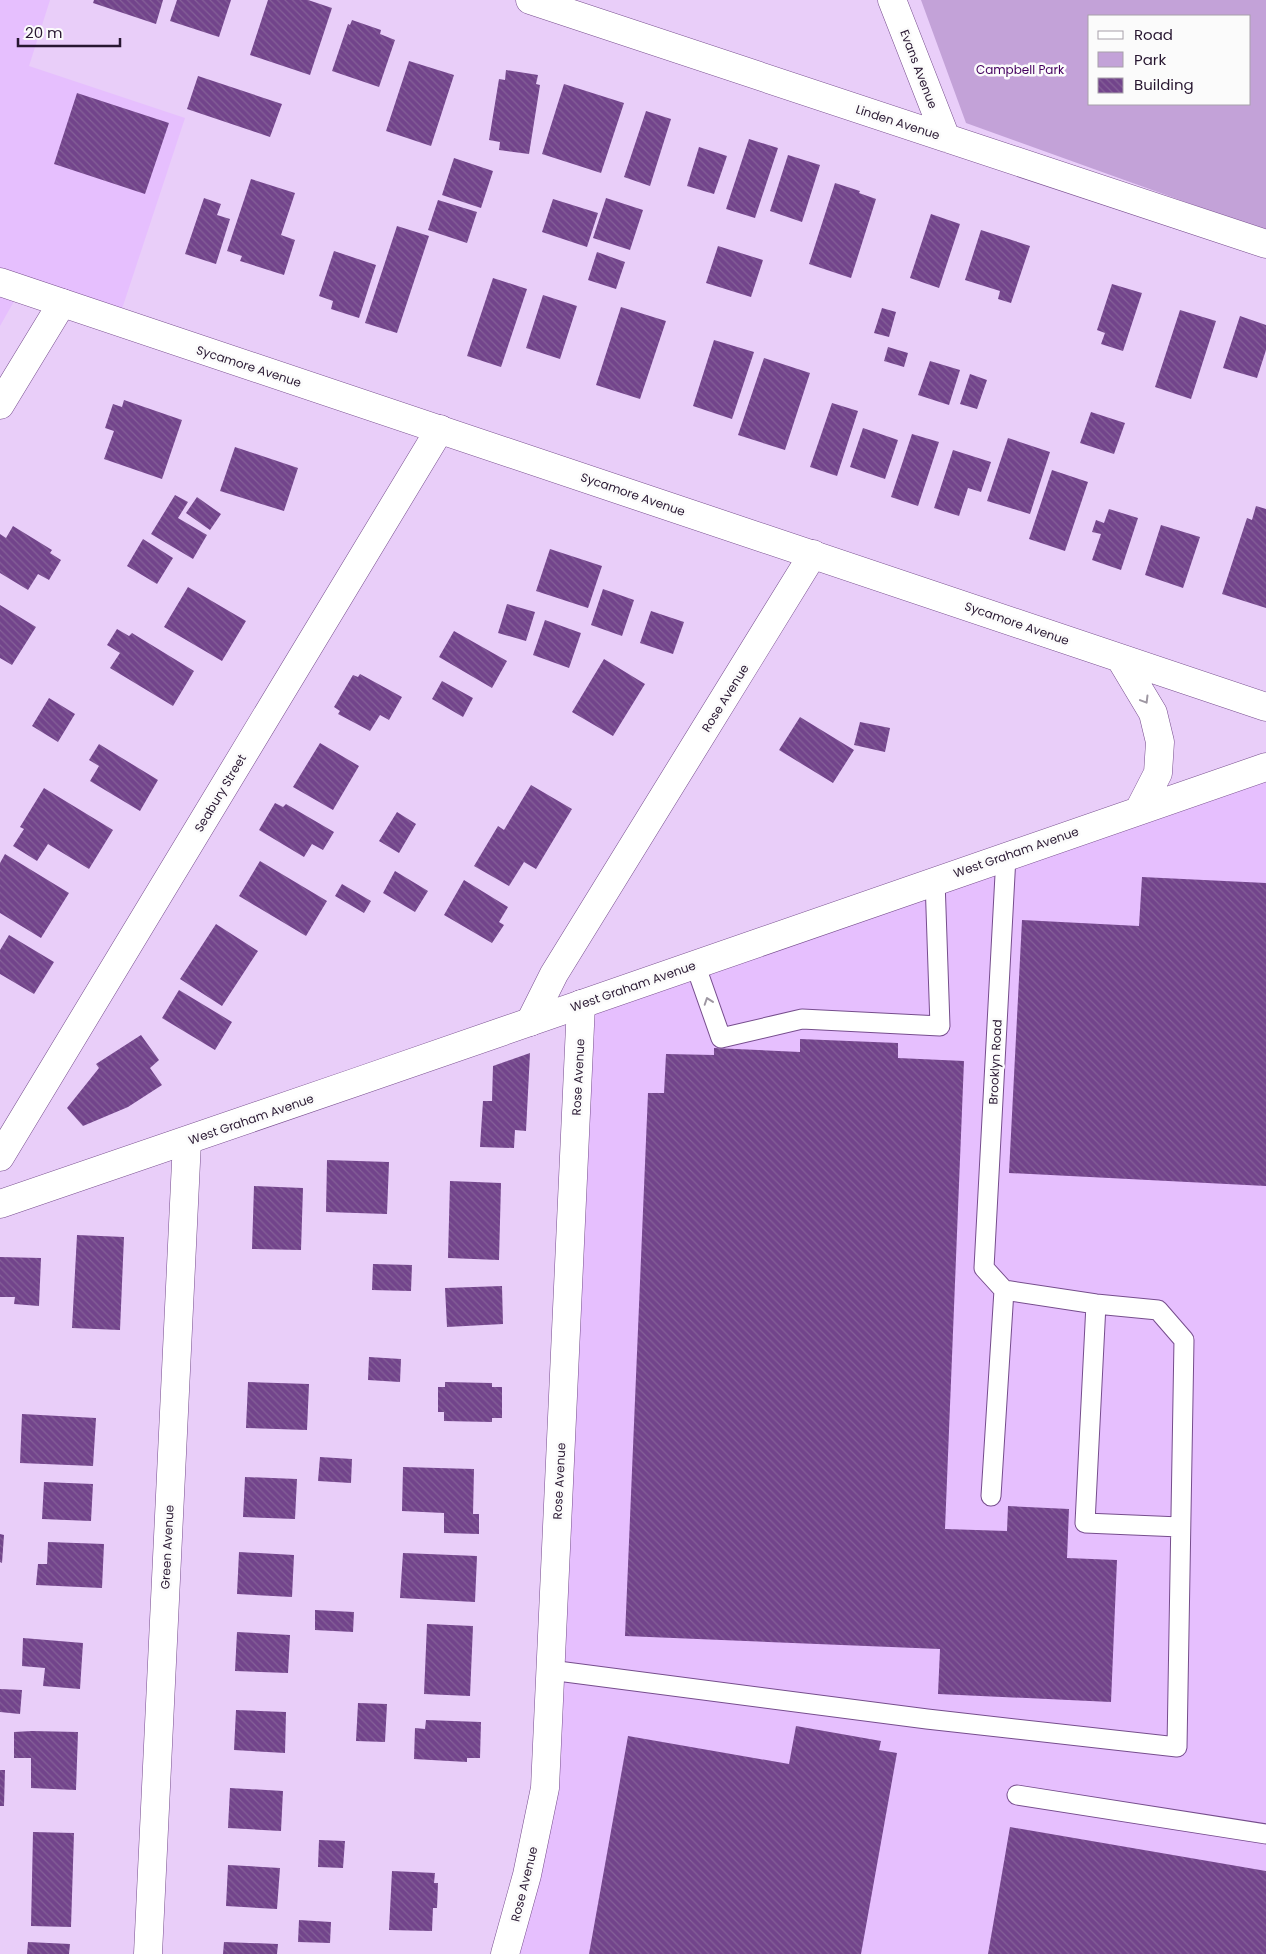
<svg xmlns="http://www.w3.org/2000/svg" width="1266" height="1954" font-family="Poppins,sans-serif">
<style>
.built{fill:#e6bffe}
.park{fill:#c3a2d8;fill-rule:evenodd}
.building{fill:url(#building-back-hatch)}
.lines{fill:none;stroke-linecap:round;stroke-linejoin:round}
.lane-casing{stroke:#764d8d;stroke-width:21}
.street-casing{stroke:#764d8d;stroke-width:29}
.secondary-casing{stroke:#764d8d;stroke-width:29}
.lane{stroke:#fff;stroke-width:19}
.street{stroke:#fff;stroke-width:28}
.secondary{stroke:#fff;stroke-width:28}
.oneway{stroke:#9e97a2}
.labels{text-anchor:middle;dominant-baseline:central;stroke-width:5;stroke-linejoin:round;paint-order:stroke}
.street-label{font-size:12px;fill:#281731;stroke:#fbfbfb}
.park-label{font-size:12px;fill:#450060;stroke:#fbfbfb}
</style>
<defs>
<pattern id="building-back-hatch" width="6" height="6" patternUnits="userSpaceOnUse" patternTransform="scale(1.25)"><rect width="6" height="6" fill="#72448b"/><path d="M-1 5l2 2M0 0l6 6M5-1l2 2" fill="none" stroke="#856198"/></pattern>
</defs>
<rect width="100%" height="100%" fill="#e9cef9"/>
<path class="built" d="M0,0H50L29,66L185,118L119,318L25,282L0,326Z
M1266,766V1954H492L550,1730L581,997Z"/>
<path class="park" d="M921,0H1266V231L966,123ZM1090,16H1250V104H1090Z"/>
<path class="building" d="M94,0H163L156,24L93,3Z
M177,0H231L219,37L170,21Z
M268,0H308L332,8L310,75L250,55Z
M352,20L381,30L380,34L395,40L379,87L332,71L348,24L350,25Z
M409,61L454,75L431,146L386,131Z
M506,70L538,75L536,84L540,85L529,154L499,150L500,142L489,140L499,79L505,80Z
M198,76L282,104L270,137L187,109Z
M564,84L624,103L601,173L542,154Z
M77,93L169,123L145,194L54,164Z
M646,111L671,119L650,186L624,177Z
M749,139L778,148L755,218L726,209Z
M699,147L727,156L714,194L687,186Z
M788,155L820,165L802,222L770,211Z
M454,158L493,171L481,208L442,195Z
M251,179L295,193L281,235L295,240L284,275L240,261L242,256L227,251Z
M835,183L860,191L859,193L876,199L851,278L809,264Z
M204,198L221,204L217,215L230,219L216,264L185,254Z
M606,198L643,210L630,250L593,238Z
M553,199L598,213L587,247L542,232Z
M438,200L477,212L467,243L428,230Z
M931,214L960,224L939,288L910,278Z
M397,226L429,236L397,333L365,323Z
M981,230L1030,246L1011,303L998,299L1000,291L965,280Z
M718,246L763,260L751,297L706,283Z
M334,251L376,265L359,318L331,309L333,301L319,296Z
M597,252L625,262L616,289L588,280Z
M493,278L527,289L501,367L467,356Z
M1112,284L1142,293L1123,351L1101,344L1105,333L1097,330Z
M543,295L577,306L560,359L526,348Z
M621,307L666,321L640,399L596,385Z
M882,308L896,312L889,337L874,333Z
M1180,310L1216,321L1191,399L1155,387Z
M1240,316L1266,325V350L1257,378L1223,368Z
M714,340L754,352L732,419L693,406Z
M888,347L908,353L904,367L884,361Z
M764,358L810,373L785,450L738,435Z
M930,361L960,370L949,405L918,395Z
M970,374L987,380L977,409L960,404Z
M124,400L182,420L162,479L104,459L114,431L105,428L113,404L122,407Z
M832,403L858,411L837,476L810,467Z
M1091,412L1125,423L1114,454L1080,443Z
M863,428L898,440L885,479L850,467Z
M912,434L939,442L918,506L891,497Z
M1008,438L1050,452L1030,514L987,501Z
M235,447L298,468L284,511L220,491Z
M953,450L991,462L981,492L968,488L959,516L934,508Z
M1052,470L1088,482L1065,551L1029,539Z
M175,495L188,502L178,518L207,535L193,559L151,534Z
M197,497L221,514L210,530L186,513Z
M1256,506L1266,509V608L1222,594L1247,518L1252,520Z
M1109,509L1138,518L1121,570L1092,560L1101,534L1092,532L1096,520L1104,523Z
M1161,525L1200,537L1183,588L1145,575Z
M13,526L52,550L50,553L61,560L49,580L38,574L28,590L0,573V534L6,538Z
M143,539L173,558L157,584L127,566Z
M550,549L602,566L588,608L536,591Z
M188,587L246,621L222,661L164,627Z
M603,589L634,600L622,636L591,625Z
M507,604L535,612L526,641L498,633Z
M0,605L36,627L12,665L0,658Z
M651,611L684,622L673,654L640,643Z
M545,620L581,633L569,668L533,655Z
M117,629L129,636L132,633L194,671L173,706L110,668L120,653L107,645Z
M454,631L507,661L492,688L439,657Z
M604,659L645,684L613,736L572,712Z
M360,674L402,697L389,720L380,715L370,731L338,714L340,711L334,707L353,675L358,677Z
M442,681L473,698L463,717L432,699Z
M49,698L75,714L58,742L32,726Z
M800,717L854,750L833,783L779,750Z
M860,722L890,728L885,752L854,745Z
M320,743L359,766L333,810L293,787Z
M99,744L158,780L140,811L90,781L99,766L89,760Z
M531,785L572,809L536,869L524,862L509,886L474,866L498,826L504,830Z
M44,788L113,830L89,869L48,844L37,861L13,846L24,829L20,827Z
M275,803L283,807L286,804L334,832L323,850L312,844L304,857L259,830Z
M397,812L416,824L399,853L379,841Z
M5,854L69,893L41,938L0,913V863Z
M260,861L327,901L306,936L239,896Z
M395,871L428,891L415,912L383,893Z
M1142,877L1266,883V1186L1009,1173L1022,920L1139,926Z
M464,880L508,907L499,922L504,925L492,943L444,915Z
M342,884L371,901L364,913L335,896Z
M216,924L258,951L222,1006L180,979Z
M9,935L54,962L34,994L0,974V950Z
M179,990L232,1022L215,1050L162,1018Z
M141,1035L159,1060L150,1068L162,1085L128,1107L83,1126L67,1108L99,1068L96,1064Z
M800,1039L898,1043V1058L964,1061L945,1529L1007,1531L1008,1506L1069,1509L1067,1558L1117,1560L1111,1702L938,1694L940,1649L625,1636L648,1093H664L666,1054L714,1055V1048L800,1052Z
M530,1053L526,1131L515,1130L514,1148L480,1147L483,1101H492L493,1066Z
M327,1160L389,1162L387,1214L326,1212Z
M450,1181L501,1183L499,1260L448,1258Z
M254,1186L303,1188L301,1250L252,1249Z
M77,1235L124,1237L120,1330L72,1328Z
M0,1257L41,1258L39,1306L14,1304L15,1297H0Z
M373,1264L412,1265L411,1291L372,1290Z
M502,1286L503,1324L447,1327L445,1288Z
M369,1357L401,1359L400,1382L368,1380Z
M248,1382L309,1384L307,1430L246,1428Z
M445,1382L492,1383V1387H502V1418H492V1422L444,1421V1412H438V1387H445Z
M22,1414L96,1418L93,1466L20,1463Z
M320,1457L352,1459L351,1483L318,1481Z
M403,1467L474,1469L473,1514H479V1534L444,1533V1513L402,1511Z
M245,1477L297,1479L295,1519L243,1517Z
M44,1482L93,1484L91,1521L42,1519Z
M0,1534L4,1535L2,1563L0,1562Z
M48,1542L104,1544L102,1588L36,1585L38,1564H47Z
M239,1552L294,1555L292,1597L237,1594Z
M403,1553L477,1556L475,1602L400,1598Z
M315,1610L354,1612L353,1632L315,1630Z
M427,1624L473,1626L470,1696L424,1694Z
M237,1632L290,1635L288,1673L235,1671Z
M23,1638L83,1643L80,1689L43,1686L45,1668L22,1666Z
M0,1689L22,1690L20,1714L0,1712Z
M358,1703L387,1704L385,1742L356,1741Z
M236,1710L286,1712L285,1753L234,1750Z
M426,1720L481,1722L480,1758H467V1762L414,1759L415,1728L425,1729Z
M796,1726L881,1741L879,1750L897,1753L861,1954H589L628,1736L789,1764Z
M32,1731L78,1732L76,1790L31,1788V1758H14V1732Z
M0,1770H5L4,1806H0Z
M230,1788L283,1791L281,1831L228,1828Z
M1010,1827L1266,1871V1954H988Z
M33,1832L74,1833L71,1927L31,1926Z
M319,1840L345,1841L343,1868L318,1867Z
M228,1865L280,1868L277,1909L226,1906Z
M392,1871L435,1873L434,1883H438L437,1908H433L432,1931L389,1930Z
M299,1920L331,1922L330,1943L298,1942Z
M28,1942L70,1944L69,1954H27Z
M224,1942L278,1944L277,1954H223Z"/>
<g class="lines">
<g class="lane-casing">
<path id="lane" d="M695,964L721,1038L802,1019L940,1026L935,880
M1096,1304L1085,1523L1180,1527
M991,1496L1004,1290
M550,1670L927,1719L1177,1747L1184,1340L1158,1310L1096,1304L1004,1290L984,1268L1006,856
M1017,1795L1266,1834"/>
</g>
<g class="street-casing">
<path id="street" d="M530,0L1266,244
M892,0L946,138
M0,405L62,303
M530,1022L554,974L813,554
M0,1157L440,429
M148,1954L187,1141
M505,1954L527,1875L545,1788L581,1004"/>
</g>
<g class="secondary-casing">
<path id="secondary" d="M0,282L1266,707
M1120,658L1153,713L1160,742L1158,773L1139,810
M0,1204C423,1061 844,911 1266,767"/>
</g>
<use href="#lane" class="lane"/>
<use href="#street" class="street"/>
<use href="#secondary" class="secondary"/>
</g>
<defs><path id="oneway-chevron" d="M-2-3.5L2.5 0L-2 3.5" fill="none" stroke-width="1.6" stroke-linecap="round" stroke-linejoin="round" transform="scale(1.25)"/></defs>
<g class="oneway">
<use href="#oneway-chevron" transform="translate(1145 700) rotate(59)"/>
<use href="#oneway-chevron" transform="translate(708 1001) rotate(-109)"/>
</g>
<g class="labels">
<g class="street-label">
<text transform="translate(919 69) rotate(69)">Evans Avenue</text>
<text transform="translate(898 122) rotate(18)">Linden Avenue</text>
<text transform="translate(249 366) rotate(18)">Sycamore Avenue</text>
<text transform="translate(633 494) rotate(19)">Sycamore Avenue</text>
<text transform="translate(1017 623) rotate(19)">Sycamore Avenue</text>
<text transform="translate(725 698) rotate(-58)">Rose Avenue</text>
<text transform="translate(220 793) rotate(-59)">Seabury Street</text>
<text transform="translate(1016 852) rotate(-19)">West Graham Avenue</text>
<text transform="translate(633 986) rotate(-19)">West Graham Avenue</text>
<text transform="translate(995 1062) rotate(-87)">Brooklyn Road</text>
<text transform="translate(578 1077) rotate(-87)">Rose Avenue</text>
<text transform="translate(251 1119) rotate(-19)">West Graham Avenue</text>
<text transform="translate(559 1481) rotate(-87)">Rose Avenue</text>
<text transform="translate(167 1547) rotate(-87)">Green Avenue</text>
<text transform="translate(524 1884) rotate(-76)">Rose Avenue</text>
</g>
<g class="park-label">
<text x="1020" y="69">Campbell Park</text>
</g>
</g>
<rect x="1088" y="15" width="162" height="90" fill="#fbfbfb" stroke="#a7a0aa"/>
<rect x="1098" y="31" width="25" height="8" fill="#ffffff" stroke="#a7a0aa"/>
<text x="1134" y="40" font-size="15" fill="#281731">Road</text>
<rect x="1098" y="52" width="25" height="15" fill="#c3a2d8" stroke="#a7a0aa"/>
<text x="1134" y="65" font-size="15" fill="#281731">Park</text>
<rect x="1098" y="78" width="25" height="15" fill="url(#building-back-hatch)" stroke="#a7a0aa"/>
<text x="1134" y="90" font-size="15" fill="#281731">Building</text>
<path d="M18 38v8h102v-8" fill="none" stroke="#281731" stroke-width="2.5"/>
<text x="25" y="38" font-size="15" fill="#281731" stroke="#fbfbfb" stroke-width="4" paint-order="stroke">20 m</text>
</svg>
